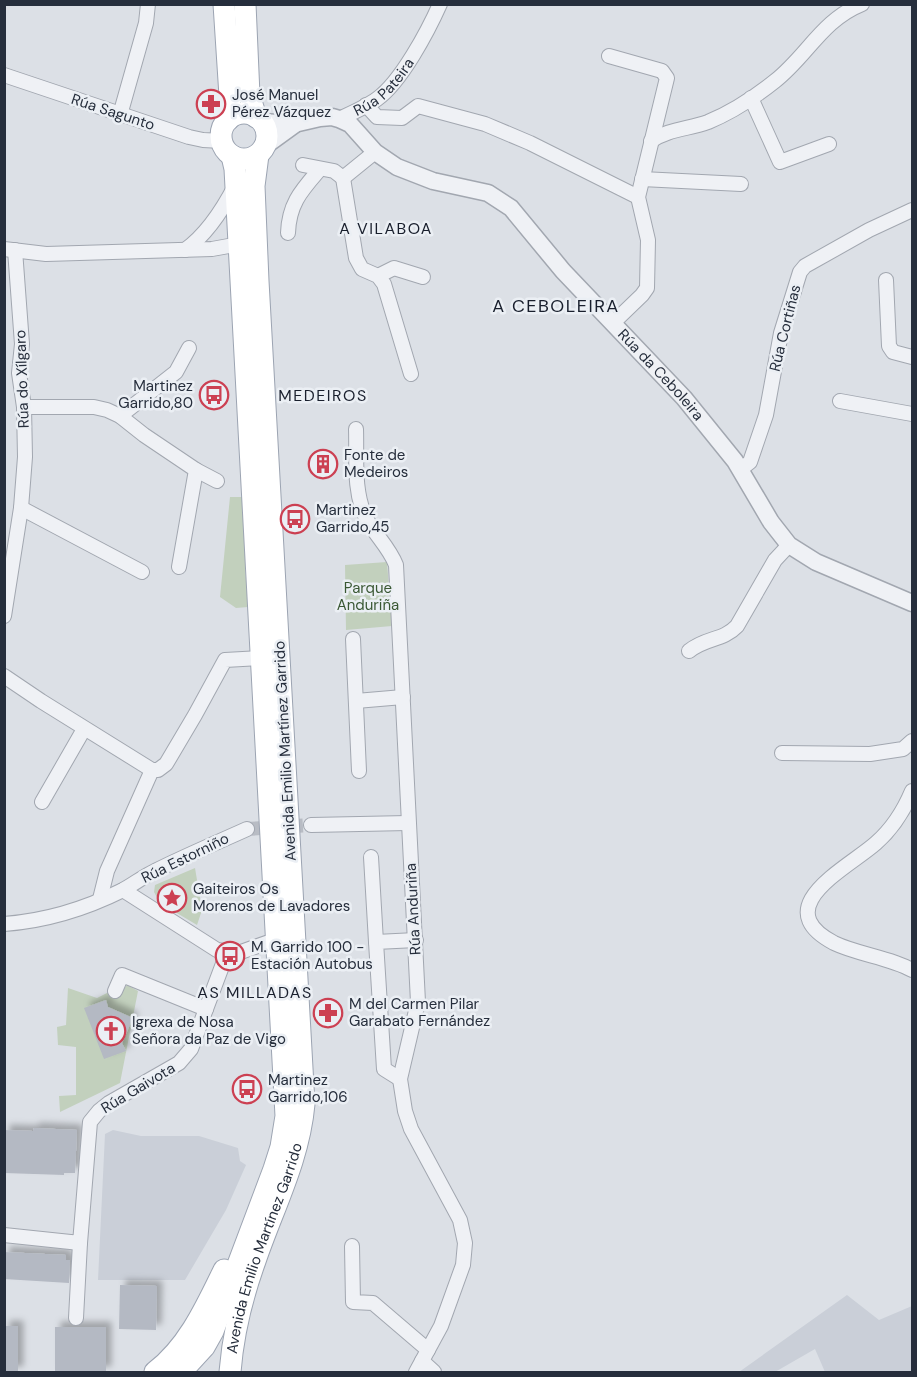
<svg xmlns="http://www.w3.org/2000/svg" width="917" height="1377" font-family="'DM Sans',sans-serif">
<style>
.built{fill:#cacfd8}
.green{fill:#c2d0bd}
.building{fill:#b4b9c3;filter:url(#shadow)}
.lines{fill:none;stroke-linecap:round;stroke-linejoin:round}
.minor-tunnel{stroke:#b8bcc4;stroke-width:14;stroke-dasharray:14 7;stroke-linecap:butt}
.minor-casing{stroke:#a2a7b0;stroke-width:16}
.tertiary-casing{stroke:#a2a7b0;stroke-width:19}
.primary-casing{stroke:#9ca4b2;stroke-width:23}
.minor{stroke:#eff1f5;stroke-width:14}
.tertiary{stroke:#eff1f5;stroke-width:16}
.primary{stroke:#fff;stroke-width:21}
.labels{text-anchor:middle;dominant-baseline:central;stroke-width:5;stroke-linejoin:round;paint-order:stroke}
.street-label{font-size:15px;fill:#262e3c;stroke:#ebeff4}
.poi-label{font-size:15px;fill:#262e3c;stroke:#ebeff4;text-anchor:start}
.park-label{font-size:15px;fill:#3a5834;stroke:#ebeff4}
.neighbourhood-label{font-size:16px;letter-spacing:1.5px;fill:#191f2d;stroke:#ebeff4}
.quarter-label{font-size:18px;letter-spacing:1.5px;fill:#191f2d;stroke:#ebeff4}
</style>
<defs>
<filter id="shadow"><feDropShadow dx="5.5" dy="-5.5" stdDeviation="3" flood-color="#0004"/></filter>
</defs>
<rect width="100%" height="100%" fill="#dce0e6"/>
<path class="built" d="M113,1130L141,1136H199L238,1148L240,1161L246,1165L226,1210L185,1280H98L105,1134Z
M847,1295L879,1320L912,1306V1372H825L815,1349L775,1372H739Z"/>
<path class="green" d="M230,497H242L243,514H246L249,567L245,568L248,607L236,608L220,597Z
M387,562L392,626L346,630L345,565Z
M195,868L202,910L197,925L160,903L154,892L155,885Z
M127,985L138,991L120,1083L60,1112L59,1096L76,1095V1047L58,1045L57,1027L66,1025L68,988L97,998L109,992L118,996Z"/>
<path class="building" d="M106,1000L108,1007L133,1018L122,1043L126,1051L104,1059L84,1008Z
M34,1128L77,1130L75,1173H64V1175L4,1173V1130L33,1131Z
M4,1252L66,1255V1260H70L69,1283L4,1279Z
M120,1285L157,1286L156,1330L119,1329Z
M4,1326H18V1372H4Z
M55,1327H106V1372H55Z"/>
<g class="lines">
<path class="minor-tunnel" d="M247,829L311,825"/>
<g class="minor-casing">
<g id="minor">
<path d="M609,56L662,71L667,78L638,197L648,240L647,288L642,295L614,322"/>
<path d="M4,75L189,137L203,140L222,141"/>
<path d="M751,98L780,162L829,144"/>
<path d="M366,105L377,117L402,118L418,106L485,124L530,143L638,197"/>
<path d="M120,115L146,23L148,4"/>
<path id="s1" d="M339,119C352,113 366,107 377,99C401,82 428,31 440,4"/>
<path d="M651,141C668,129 689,129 708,122C732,112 755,97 775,81C807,56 822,20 862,4"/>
<path d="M303,165L334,171L343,178L375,152"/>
<path d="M343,178L356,258L362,269L378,276L384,284L411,374"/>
<path d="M642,179L741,184"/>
<path d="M288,233C289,203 302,190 320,169"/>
<path d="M4,249L46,254L212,249L234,245L242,238"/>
<path d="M185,250C206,235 223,209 235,186"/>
<path d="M378,276L394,268L423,277"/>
<path d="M886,280L889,346L893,352L912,357"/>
<path d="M840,401L912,414"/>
<path d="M24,407H94L107,410L120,416L144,435L196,470L179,567"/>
<path d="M120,416L176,372L189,348"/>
<path d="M356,429C357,458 353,491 366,518C375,535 389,547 396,565L418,1002L400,1079L405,1111L411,1129L460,1220L465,1243L463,1265L441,1326L416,1372"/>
<path d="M741,469L750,462L766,415L781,333L800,272L805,266L869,230L912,210"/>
<path d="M196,470L217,481"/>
<path d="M21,508L142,572"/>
<path d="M4,616L21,508L25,457L24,407L19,373L22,344L15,250"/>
<path d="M353,639L359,771"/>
<path d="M689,651C706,637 723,641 737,626L775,560L789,545"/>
<path d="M4,676L41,701L152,770H158L166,764L195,715L225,660L261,658"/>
<path d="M356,701L403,697"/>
<path d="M782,753L870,754L903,749L912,741"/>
<path d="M912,791C904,810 892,829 876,843C848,868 766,907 834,943C859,955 889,957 912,970"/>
<path d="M42,802L84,729"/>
<path d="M311,825L408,823"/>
<path d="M371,857L376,942"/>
<path d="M123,890L217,950L238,953L283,937"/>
<path d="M100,899L107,871L152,770"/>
<path d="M4,924C45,921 87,908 123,890C134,884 144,876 155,871C185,856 216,843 247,829"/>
<path d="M115,991L122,975L206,1009"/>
<path d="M400,1079L384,1069L376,942L416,940"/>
<path d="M4,1235L80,1243L90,1122L99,1111L109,1103L179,1063L191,1049L227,953"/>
<path d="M352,1246L353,1302L373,1303L428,1350"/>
<path d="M76,1318L80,1243"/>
<path d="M422,1361L434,1372"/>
</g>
</g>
<g class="tertiary-casing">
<g id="tertiary">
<path id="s2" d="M262,122L294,124L320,118L332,117L339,119L350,124L375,152L397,167L433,181L488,193L511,208L563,271L684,398L735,461L771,522L789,545L816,562L912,603"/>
<path d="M265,146L294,125"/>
</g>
</g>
<g class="primary-casing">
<g id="primary">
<path d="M224,4L230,96L228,120"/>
<path d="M245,4L249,95L256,117"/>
<circle cx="244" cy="136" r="23"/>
<path d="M155,1372C188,1347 206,1307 224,1270"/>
<path d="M181,1372L204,1347L213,1331L274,1169L281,1147L286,1116L235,169L232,156"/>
<path id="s3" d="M230,1372C233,1334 242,1297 255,1261C273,1208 299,1160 304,1104L258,281L254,186L258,155"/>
</g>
</g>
<use href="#minor" class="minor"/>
<use href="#tertiary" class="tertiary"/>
<use href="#primary" class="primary"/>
</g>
<defs>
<g id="pharmacy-ring" transform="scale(1.5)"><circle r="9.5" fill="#ebeff4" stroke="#cc4052" stroke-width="1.5"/><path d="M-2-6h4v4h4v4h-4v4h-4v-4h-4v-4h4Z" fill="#cc4052"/></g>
<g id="bus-ring" transform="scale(1.5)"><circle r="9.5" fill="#ebeff4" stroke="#cc4052" stroke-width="1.5"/><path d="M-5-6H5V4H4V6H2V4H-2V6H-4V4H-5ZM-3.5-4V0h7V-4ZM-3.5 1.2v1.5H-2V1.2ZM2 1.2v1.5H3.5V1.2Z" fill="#cc4052"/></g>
<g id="building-ring" transform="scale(1.5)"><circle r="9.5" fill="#ebeff4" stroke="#cc4052" stroke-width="1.5"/><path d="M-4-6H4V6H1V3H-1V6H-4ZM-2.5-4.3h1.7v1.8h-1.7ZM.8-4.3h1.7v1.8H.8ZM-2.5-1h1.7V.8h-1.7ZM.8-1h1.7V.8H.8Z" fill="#cc4052"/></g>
<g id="sight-ring" transform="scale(1.5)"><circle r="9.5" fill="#ebeff4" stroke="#cc4052" stroke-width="1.5"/><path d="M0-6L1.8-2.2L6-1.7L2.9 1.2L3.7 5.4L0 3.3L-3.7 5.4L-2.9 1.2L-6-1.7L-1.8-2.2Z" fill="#cc4052"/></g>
<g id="church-ring" transform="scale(1.5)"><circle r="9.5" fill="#ebeff4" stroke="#cc4052" stroke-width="1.5"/><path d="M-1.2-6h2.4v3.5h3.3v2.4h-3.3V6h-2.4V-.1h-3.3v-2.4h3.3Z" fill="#cc4052"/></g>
</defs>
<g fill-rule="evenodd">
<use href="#pharmacy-ring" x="211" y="104"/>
<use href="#bus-ring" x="214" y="395"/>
<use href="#building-ring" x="323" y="464"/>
<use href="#bus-ring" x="295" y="519"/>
<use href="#sight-ring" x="172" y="898"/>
<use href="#bus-ring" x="230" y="956"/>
<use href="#pharmacy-ring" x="328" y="1013"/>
<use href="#church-ring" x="111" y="1031"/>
<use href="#bus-ring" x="247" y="1089"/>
</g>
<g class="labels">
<g class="street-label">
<text stroke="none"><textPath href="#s1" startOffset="56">Rúa Pateira</textPath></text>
<text transform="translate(113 112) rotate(18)">Rúa Sagunto</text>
<text transform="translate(785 328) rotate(-76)">Rúa Cortiñas</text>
<text stroke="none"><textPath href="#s2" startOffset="501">Rúa da Ceboleira</textPath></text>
<text transform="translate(22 379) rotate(-92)">Rúa do Xílgaro</text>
<text transform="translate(285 751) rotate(-93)">Avenida Emilio Martínez Garrido</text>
<text transform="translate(185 858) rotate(-26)">Rúa Estorniño</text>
<text transform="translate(413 909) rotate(-93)">Rúa Anduriña</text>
<text transform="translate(138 1088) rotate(-31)">Rúa Gaivota</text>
<text stroke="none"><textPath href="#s3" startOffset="129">Avenida Emilio Martínez Garrido</textPath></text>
</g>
<g class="poi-label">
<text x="232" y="95">José Manuel<tspan x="232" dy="17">Pérez Vázquez</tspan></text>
<text x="193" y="386" text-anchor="end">Martinez<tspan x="193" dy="17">Garrido,80</tspan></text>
<text x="344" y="455">Fonte de<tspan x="344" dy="17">Medeiros</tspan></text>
<text x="316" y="510">Martinez<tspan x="316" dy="17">Garrido,45</tspan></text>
<text x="193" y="889">Gaiteiros Os<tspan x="193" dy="17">Morenos de Lavadores</tspan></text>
<text x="251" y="947">M. Garrido 100 -<tspan x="251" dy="17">Estación Autobus</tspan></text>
<text x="349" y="1004">M del Carmen Pilar<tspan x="349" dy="17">Garabato Fernández</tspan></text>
<text x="132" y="1022">Igrexa de Nosa<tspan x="132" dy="17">Señora da Paz de Vigo</tspan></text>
<text x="268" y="1080">Martinez<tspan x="268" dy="17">Garrido,106</tspan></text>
</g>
<g class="park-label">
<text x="368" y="588">Parque<tspan x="368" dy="17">Anduriña</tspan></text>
</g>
<g class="neighbourhood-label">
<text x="386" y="228">A VILABOA</text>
<text x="323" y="395">MEDEIROS</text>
<text x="255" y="992">AS MILLADAS</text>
</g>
<g class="quarter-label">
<text x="556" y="306">A CEBOLEIRA</text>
</g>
</g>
<rect width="917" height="1377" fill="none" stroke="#262e3c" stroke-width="12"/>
</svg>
